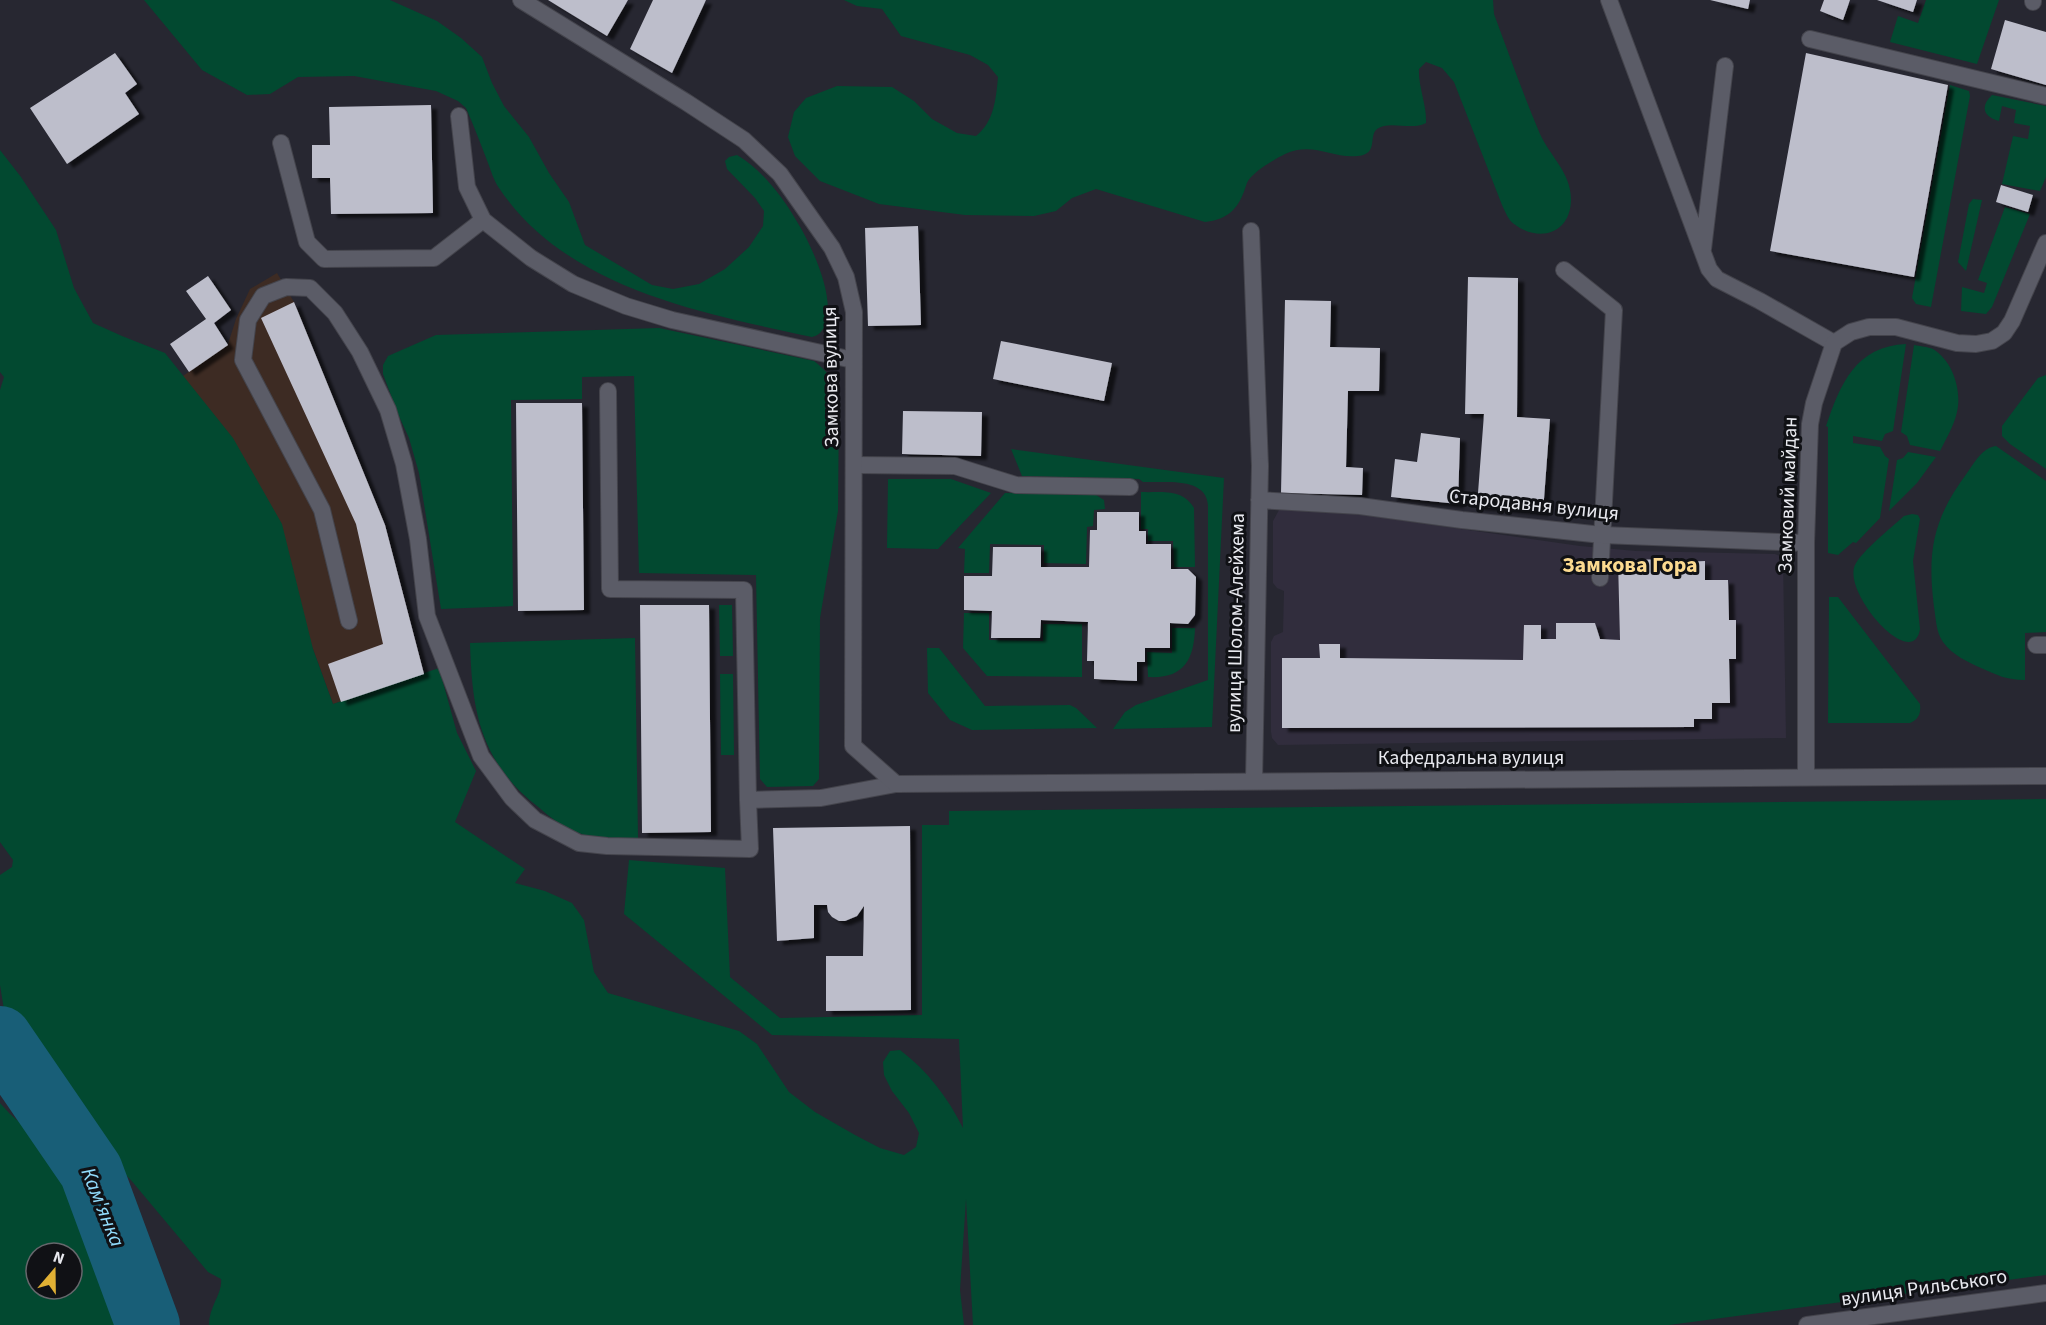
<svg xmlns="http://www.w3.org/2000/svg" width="2046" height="1325" font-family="'Source Sans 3',sans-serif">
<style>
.commercial{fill:#312d3d}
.industrial{fill:#3d2b23}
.green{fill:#024930;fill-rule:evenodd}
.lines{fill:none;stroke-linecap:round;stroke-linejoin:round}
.river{stroke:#185e77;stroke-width:64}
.building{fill:#bdbecb;filter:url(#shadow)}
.service-casing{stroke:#44444c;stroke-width:18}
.minor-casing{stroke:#44444c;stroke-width:18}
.service{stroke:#5b5c67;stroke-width:16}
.minor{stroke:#5b5c67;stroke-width:16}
.labels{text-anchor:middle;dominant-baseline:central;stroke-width:6;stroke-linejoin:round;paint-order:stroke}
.street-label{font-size:20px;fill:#e8e9ef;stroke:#101115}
.water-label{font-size:21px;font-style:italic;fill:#91dbfb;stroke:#101115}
.quarter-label{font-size:22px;font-weight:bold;fill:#fcda90;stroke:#101115}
</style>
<defs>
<filter id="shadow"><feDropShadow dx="6" dy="4" stdDeviation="1.5" flood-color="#0009"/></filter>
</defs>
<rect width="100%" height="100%" fill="#272731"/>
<path class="commercial" d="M1300,506L1580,546L1636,551L1775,554L1780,556L1783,560L1786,738L1278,745L1272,738L1271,732V642L1274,636L1283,632L1284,591L1277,588L1273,583V521L1279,510Z"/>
<path class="industrial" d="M277,273L294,302L385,525L424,674L333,704L313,649L183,376L228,344L236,319L250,289Z"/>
<path class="green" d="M144,0H390L437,21L461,38L482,57L492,83L504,106L529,137L549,173L569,202L585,245L652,285L673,289L699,284L725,269L749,247L763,226L764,211L755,198L727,169L725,161L729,157L737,155C761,169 782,196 796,220C810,242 843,309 820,333C818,335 815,336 812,337C702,313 567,289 499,188C494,181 491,171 488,163C481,145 474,126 466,108L458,101L436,91L354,76L298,77L270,94L247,95L202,70Z
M844,0H1493L1494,14C1509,54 1523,94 1540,134C1550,156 1571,173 1571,199C1571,234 1539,243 1514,224C1508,220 1505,211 1502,205L1454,82L1442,68L1426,62L1419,69C1418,87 1427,105 1426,123C1412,131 1389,120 1377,129C1368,136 1379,154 1358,156C1332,159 1313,141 1285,154C1275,159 1254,171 1248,181C1246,184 1245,190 1243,194C1236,212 1224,220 1205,222L1096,189L1072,198L1056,211L1034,216L965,215L879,204L820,181L795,156L788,137L794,112L806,98L837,86L892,87L914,101L932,119L957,133L976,136C994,122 996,99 998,77L988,65L970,55L901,36L882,9L857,6Z
M1926,0H1999L1977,64L1890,42L1898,16L1918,23Z
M1950,85L1969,91L1970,96L1931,307L1916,304L1912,298Z
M1992,95L2046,106V177L2040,191L2002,184L2013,136L2028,139L2030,126L2014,123L2016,110L2002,106L1999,121C1983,117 1980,106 1992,95Z
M0,150L21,177L56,230L74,288L93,323L122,336L165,353L233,438L282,524L313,649L333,704L439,668L457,733L476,771L455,822L525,869L515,883L545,891L572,903L584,920L594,972L608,993L739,1031L757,1044L789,1092L815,1112L855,1135L880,1148L904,1155L916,1147L919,1133L909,1113L892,1091L884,1075L883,1062L890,1051L900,1050C928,1071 948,1098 963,1128L959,1039L772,1035L624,914L629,860L725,868L730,977L780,1018L922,1015V825H949V811L2046,799V1275L1669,1325H973L966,1199L960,1290L964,1325H209C209,1306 223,1293 221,1279L208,1272L130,1179L82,1133L33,1089L17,1064L5,1016L0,985V875L12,867L13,860L0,842V390L4,377L0,372Z
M1973,199L1982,200L1966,271L1958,262L1969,204Z
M2005,207L2030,214L1992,307L1986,314L1961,311L1962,287L1984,293L1987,283L1978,280Z
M659,328L814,361C830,374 834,380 839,401L838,511L820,618L819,779L813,786L767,787L760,779L756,575L639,573L634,376L582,377V399L511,400L513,606L441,609L419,473L409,438L398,414L383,374V365L388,356L436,335Z
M1906,344L1893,431L1885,434L1882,441L1853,436V443L1880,447L1885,456L1889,459L1880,518L1856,543L1853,542L1838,555L1828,553V427L1826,426C1840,384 1856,346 1906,344Z
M1914,345C1920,346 1928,347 1933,349C1953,361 1962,391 1957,412C1954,426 1946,439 1940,451L1910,445L1907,436L1901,432Z
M2046,375V469L2010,444L2002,436V426L2038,378Z
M1996,446L2046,481V632L2025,633V680C2006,680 1997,675 1981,668C1968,662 1952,655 1943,642C1936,632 1936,619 1934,607C1927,551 1933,519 1967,473C1975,462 1982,448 1996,446Z
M1011,449L1224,478L1212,727L1113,729L1125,712L1136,705L1208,680V506C1207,476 1164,483 1143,482L1139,479L1022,476Z
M1908,452L1936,457L1917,483L1889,511L1897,460L1903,458Z
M888,479H951L991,493L938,549L887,548Z
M1141,492C1162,493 1182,488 1194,508L1195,567H1174L1173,541H1148V529H1141Z
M1005,493L1096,495L1104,500L1105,509L1094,510L1093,526L1087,527L1086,564L1044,563V545L990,544L989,573H964L965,549L958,548Z
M1912,514L1918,515L1920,519L1913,561L1920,629C1913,673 1842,593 1855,565C1861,552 1892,527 1904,516Z
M1829,597H1838L1920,704C1921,713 1919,719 1910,723H1828Z
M719,605H732L733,656H720Z
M964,613H989V640L1043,641V624H1082V677L987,676L963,648Z
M1172,628H1195C1194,661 1183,679 1148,677L1147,652L1172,653Z
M635,638L638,838C619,838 597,840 579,833C563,828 550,817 537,806C480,761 472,711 470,643Z
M927,648H939L985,706L1070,705L1076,708L1097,728L972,730L950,720L928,693Z
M720,674H733L734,755H721Z
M0,1103L10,1114L48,1147L138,1272L155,1283L160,1291L169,1325H0ZM36,1253H72V1289H36Z"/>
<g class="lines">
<path class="river" d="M0,1038L91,1171L148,1325"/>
</g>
<path class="building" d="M548,0H628L607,36Z
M653,0H706L672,73L630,49Z
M1710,0H1750L1748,9Z
M1824,0H1850L1843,20L1820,11Z
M1877,0H1917L1913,12Z
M2005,20L2046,32V85L1991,69Z
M115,53L137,84L125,93L139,114L67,164L30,108Z
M1806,53L1948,85L1914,277L1770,251Z
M431,105L433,213L331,214L330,178H312V145H330L329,107Z
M2001,185L2033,195L2028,212L1996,202Z
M918,226L921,325L868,326L865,228Z
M208,276L231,310L214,323L228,345L189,372L170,344L206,319L186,291Z
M1468,277L1518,278L1517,417L1550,419L1543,512L1477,506L1484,414H1465Z
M1285,300L1331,301L1330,347L1380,348L1379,391H1348L1346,467L1363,468L1362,495L1281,493Z
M294,302L385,525L424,674L341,702L328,664L383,644L356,524L261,318Z
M1001,341L1112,363L1104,401L993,379Z
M516,403H582L584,610L518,611Z
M903,411L982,412L981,456L902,454Z
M1421,433L1460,438L1458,504L1391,497L1395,459L1417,462Z
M1097,512H1139V531H1146V544H1171V569H1188L1196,577L1195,615L1188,624L1170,623V648H1145V662H1137V681L1094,679V661H1087L1088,622L1041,620L1040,638H991L992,611L964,610V576H992L993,547H1041V567H1089L1090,530H1097Z
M1683,559V562L1705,561V580H1728L1729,620H1736V659H1729L1730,703H1712V719H1694V727L1282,728V658H1320L1319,644H1340V658L1523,660L1524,625H1541V639H1556V623H1595L1600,639L1620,640L1618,560Z
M640,605H709L711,832L642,833Z
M910,826L911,1010L826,1011V956H863L864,906L857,916L845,921H839L832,917L828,912L827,905H814V938L777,941L773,828Z"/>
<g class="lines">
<g class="service-casing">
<path id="service" d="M1609,0L1709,269L1717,279L1760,301L1834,343
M2033,2V0
M1810,39L2046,96
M459,116L467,187L483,220L531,258L573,284L626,306L672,320L853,360
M281,143L307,242L324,259L434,258L483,220
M1251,231L1260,466
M1703,249L1725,66
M1564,270L1614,310L1600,578
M608,391L610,589L744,590L748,800L821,798L896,784
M854,465L955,466L1016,485L1130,487
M349,621L322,510L243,360L248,320L263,296L286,287L310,288L335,313L360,352L388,410L404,464L418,539L427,616L481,756L512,798L535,820L579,843L607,846L750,849L748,800
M2036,645H2046"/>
</g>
<g class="minor-casing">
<path id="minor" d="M521,0L686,102L744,140L780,174L832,248L846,277L854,312L853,746L896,784L2046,776
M1259,500L1360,506L1462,520L1602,535L1806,543
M1806,777V543L1810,424L1814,403L1834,343L1851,332L1869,327H1896L1957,343L1976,344L1992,341L2004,333L2012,321L2046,243
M1254,781L1260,466
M1807,1325L2046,1293"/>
</g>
<use href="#service" class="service"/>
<use href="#minor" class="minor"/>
</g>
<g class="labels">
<g class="street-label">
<text transform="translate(831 377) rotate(-91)">Замкова вулиця</text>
<text transform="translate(1788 495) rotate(-88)">Замковий майдан</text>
<text transform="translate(1534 505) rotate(6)">Стародавня вулиця</text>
<text transform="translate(1236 623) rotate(-89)">вулиця Шолом-Алейхема</text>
<text x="1471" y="758">Кафедральна вулиця</text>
<text transform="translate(1924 1288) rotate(-8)">вулиця Рильського</text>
</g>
<g class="water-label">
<text transform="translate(103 1207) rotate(68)">Кам'янка</text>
</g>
<g class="quarter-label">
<text x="1630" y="565">Замкова Гора</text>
</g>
</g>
<g transform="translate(54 1271) rotate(20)"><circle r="28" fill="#101115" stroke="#66676c" stroke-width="1.5"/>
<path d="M0-4.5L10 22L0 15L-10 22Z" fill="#e0b034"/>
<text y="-9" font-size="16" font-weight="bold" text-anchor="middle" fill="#e8e9ef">N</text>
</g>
</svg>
